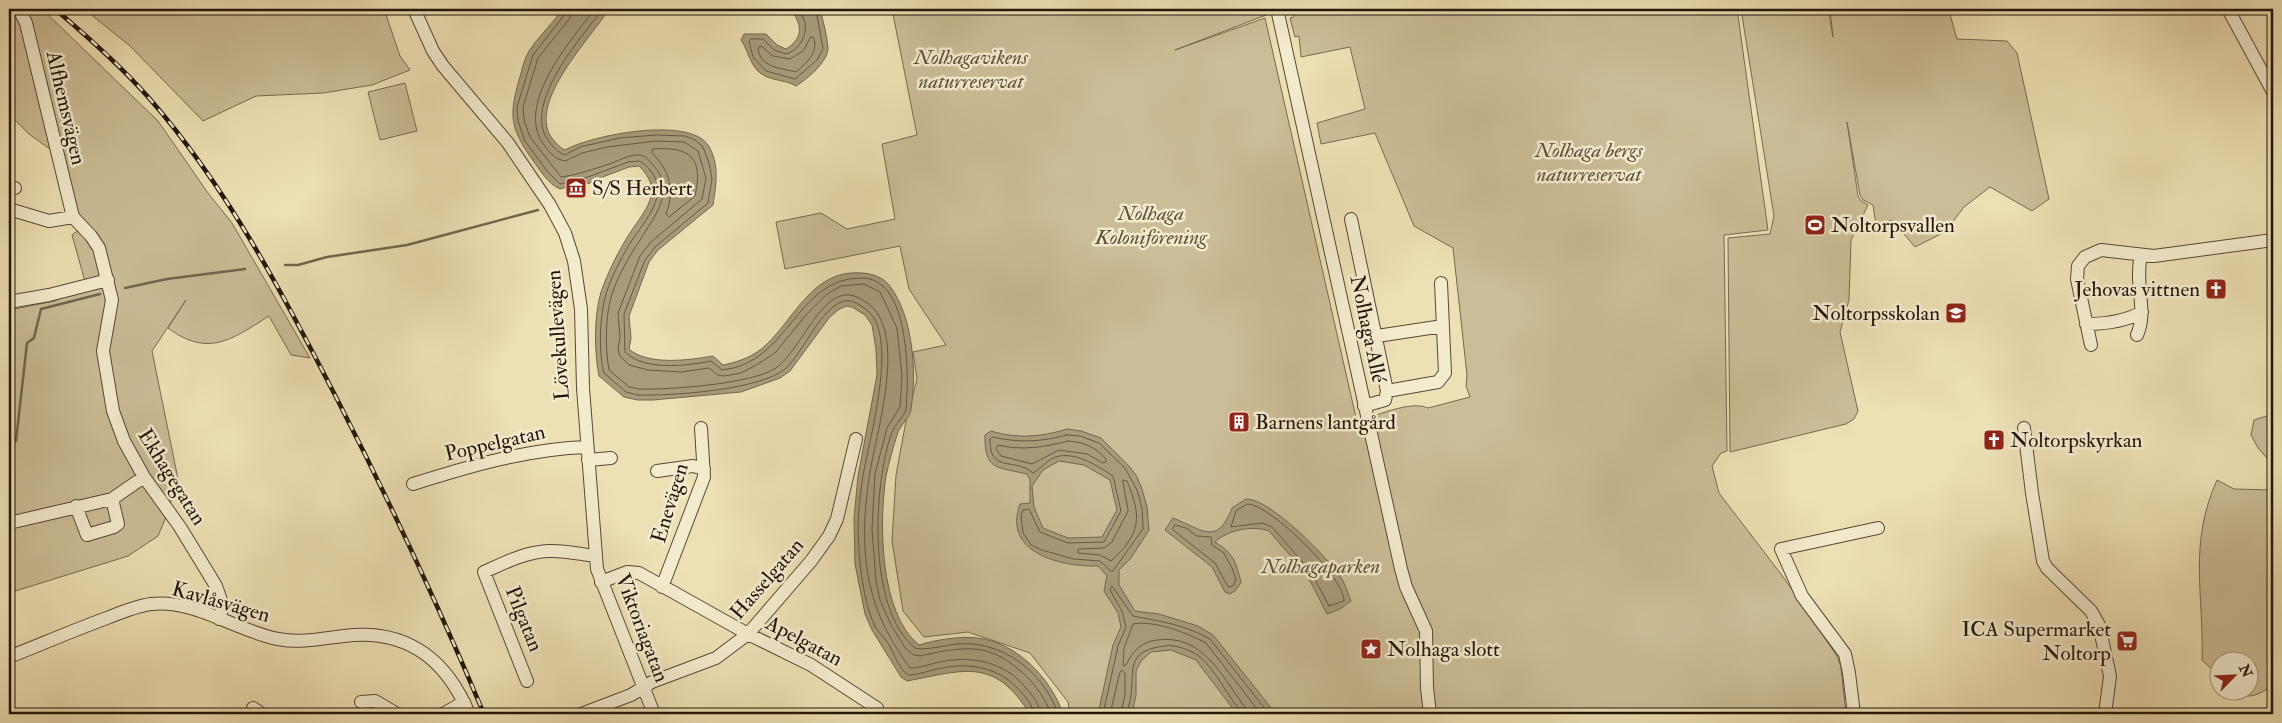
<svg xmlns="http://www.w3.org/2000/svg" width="2282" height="723" font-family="'IM FELL Double Pica',serif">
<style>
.green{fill:#cbbd97;stroke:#776951}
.water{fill:#a89b7b;stroke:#73654e;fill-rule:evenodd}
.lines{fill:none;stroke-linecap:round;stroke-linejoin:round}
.shore{stroke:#665843;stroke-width:1}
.stream{stroke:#73654e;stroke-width:2.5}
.minor-casing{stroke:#564835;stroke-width:14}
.minor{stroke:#f3ebce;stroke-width:12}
.rail-casing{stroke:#23150b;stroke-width:4.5}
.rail{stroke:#f3ebce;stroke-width:2.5;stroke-dasharray:8;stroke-linecap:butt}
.labels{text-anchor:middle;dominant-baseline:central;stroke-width:5;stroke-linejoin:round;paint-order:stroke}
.park-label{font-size:21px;font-style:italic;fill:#5e503c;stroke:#f3ebce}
.street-label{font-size:21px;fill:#23150b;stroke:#f3ebce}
.poi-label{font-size:21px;fill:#23150b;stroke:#f3ebce;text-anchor:start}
</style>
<rect width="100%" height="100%" fill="#ede0b4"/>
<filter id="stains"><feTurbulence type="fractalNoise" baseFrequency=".004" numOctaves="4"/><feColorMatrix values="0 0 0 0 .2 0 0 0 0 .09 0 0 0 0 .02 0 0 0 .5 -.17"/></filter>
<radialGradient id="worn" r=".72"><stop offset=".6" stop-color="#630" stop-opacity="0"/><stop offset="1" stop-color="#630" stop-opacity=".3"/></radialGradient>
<path class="green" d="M9,9H42L158,121L208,193L232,223L310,358L291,355L269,316C233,339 208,358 168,328L186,300L152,351L178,479L166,517L158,536L128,556L9,593V310L55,301L86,285L72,235L80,229L61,157L29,134L9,114Z
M84,9H384L400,56L410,70L372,85L323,93L256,96L203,121L130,46Z
M892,9H1273L1274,12L1175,50L1265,18L1357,422C1375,416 1411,400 1428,408L1470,397L1466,386L1467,375L1453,248L1414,226L1375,133L1321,144L1317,123L1365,109L1350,47L1301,57L1299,36L1295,37L1290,18L1294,17L1290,9H1737L1768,230L1724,235L1727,451L1721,453L1712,466L1719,493L1784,578L1837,656L1841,667L1846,714H1070L1068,702L1030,653L968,632L924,637L903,611L892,541L896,475L906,421L917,379L913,352L946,345L909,289L900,246L785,269L776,222L821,213L847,229L895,219L882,144L917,135Z
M1741,9H1828L1833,37L1830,9H1939L1949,11L1957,39L2007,41L2017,53L2049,199L2032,211L1990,187L1964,207L1945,232L1915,247L1892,220L1876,225L1873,205L1863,200L1860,195L1847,122L1858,196L1861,201L1868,205L1851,240L1849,300L1840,332L1858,411L1854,419L1846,424L1730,452L1728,238L1770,234L1774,216Z
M405,83L417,131L380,140L368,92Z
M2273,414V465L2258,448L2251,435L2254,420Z
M2217,480L2234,489L2273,490V685C2257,696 2250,700 2232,691L2250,690V660H2220L2219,676L2202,660C2204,593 2188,545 2217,480Z"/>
<path class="water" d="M563,9H609C592,37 528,101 551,137C555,142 559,147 565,150C591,135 689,116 708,145C720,164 716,185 713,205L658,250L649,262L629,316L631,338L629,349C648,366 690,360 713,356L723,365C739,362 755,356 767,344C793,319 811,276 851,273C864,272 880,274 889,285C913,315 917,372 911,409C910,418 899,426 897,435C893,448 889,462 886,476C879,521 879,613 919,645C935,640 959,636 977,638C1016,642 1051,678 1063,714H1030C994,657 965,670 907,681L901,677L872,630L865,614L855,564L854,518L858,476L877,375L876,349L872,325L865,315L852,307L846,306L838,310L829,318L790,371L780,378L741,392L653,400H638L624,397L599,376C594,350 594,316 601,292C608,272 619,250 630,233C645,210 665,191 639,166L629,167L592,181L589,184L586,182L560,189C548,184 540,170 532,159C510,128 509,116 519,80C522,71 524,59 529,51C539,36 552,24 563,9Z
M786,9H820C823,21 827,35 828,48C828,62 807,79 796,86C786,80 775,81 765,76C750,69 749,51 741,40L744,34H766L777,45L786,49C801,40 803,28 794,14L787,13Z
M1067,429L1081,431L1101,438L1128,465L1136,475L1142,489L1147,507L1149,530L1131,558L1119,570V585L1135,611L1159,614L1198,626L1213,635L1276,714H1237L1196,660L1171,650L1151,652L1141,661L1136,671V695L1132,714H1098L1113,645L1121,627L1118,613L1104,591L1107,576L1098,566C1061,567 1002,553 1020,504L1030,503V480L1027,474C998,467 984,471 985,435L991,431C1017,439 1041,437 1067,429ZM1059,461L1084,465L1110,480L1117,510L1102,537L1068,538L1043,528L1034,507L1032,486L1043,470Z
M1246,499C1270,498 1329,559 1342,579C1346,586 1348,594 1351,601L1340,609L1327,614L1307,575L1269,531C1253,525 1227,530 1215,542C1234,554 1235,560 1241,582L1236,590L1230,594L1225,592L1212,567L1165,530L1173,518C1202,529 1217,547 1232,508Z"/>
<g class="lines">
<path class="shore" d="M566,9L565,14L533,55L517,107L518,121L525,141L547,171L560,184L588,177L628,162L639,161C645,163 649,169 653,174C669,199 640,226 629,245C620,260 611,278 606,294C600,314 598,352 604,373L626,392L638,395C672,396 759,390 785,369C804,352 820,308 844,301C852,299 862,306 868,311C899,338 869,439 863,476C860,494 858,514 858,532C859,560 863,604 876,628C880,633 884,638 888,643C894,653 899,669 908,675C919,675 930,670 942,668C970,662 1001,668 1020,691C1026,697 1033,706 1034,714
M573,9L570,18L538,58L523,107L524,120L530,137L561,177C577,175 594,169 609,164C619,161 627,155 638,155C645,155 649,160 653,165C677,190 654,217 640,240C629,256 618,276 612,294C605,316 605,348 609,370L629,387L639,389C669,390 752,384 776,368C798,353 819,297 845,295C853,294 859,298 866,302C910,331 875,435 869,478C865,506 863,534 866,561C871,604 885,633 910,668C920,668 930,664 940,662C971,655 1005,662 1025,687C1032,695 1040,704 1040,714
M595,9C571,40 514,105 544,145C550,153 555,159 565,161L582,153L607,147L656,141L684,142L698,151L706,178L702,199L651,242L640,256L618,313L620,337L618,349L620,356L629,365L648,370L681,372L709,368L718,375L724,376L741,373L758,364L775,353L805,316L827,294L841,286L864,284L880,292L897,328L902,376L900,407L887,428L875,474L872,529L876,581L880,600L891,625L906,649L914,655L920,656C937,652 956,648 974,649C1006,650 1042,686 1051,714
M603,9C582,36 522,104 548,140C553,147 557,152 565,155L580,147L619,138L656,135L685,136L695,140L703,147L709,163L712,179L708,203L655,247L645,260L624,314L625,352C644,371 686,366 711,361L722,370C789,364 796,277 862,278C907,278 908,364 907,394C906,398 907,405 906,409C904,417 895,424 892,432C873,484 867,610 915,648C923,651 947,645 957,644C1002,640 1044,672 1058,714
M793,9C815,18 805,49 786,54L774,50L763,39H751L749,41L753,57L766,71L795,79L817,60L823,49L816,9
M811,37L814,38C818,54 807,62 796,72C781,68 760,68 758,48L761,46L773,56L790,59L803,51Z
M653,149C690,146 704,158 695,196L669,217L666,214C675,190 670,171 652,153Z
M1067,435L1080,436L1099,443L1125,468L1137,490L1142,508L1143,529L1112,572L1100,561L1073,559L1042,550L1031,545L1023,533L1021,515L1023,510L1029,509L1040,532L1068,543L1104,542L1121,511L1113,476C1098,466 1078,453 1059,456C1048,458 1041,469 1033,473C1016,457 989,474 990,439L992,437C1020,443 1040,442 1067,435Z
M1068,441C1084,442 1095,447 1106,459V462L1103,463L1087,454L1059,450L1032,464L1001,456L996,449L998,445C1022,451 1045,447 1068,441Z
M1123,480L1127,481C1142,517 1141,534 1111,561L1100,555L1078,553V549L1104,548L1112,542L1128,511Z
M1248,504C1271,505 1345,578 1344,601L1329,606L1311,572L1272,527L1262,523L1231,527L1236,511Z
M1175,525L1186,528L1197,536L1211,537L1212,545L1224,553L1232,568L1236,580L1233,586L1228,587L1215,563L1173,530Z
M1103,714L1118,646L1126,627L1122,611L1110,590L1112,586L1133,616C1162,622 1183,624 1210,639L1269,714
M1110,714L1120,672L1122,670L1125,673V694L1121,714
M1127,714C1128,708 1130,702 1131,695C1134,667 1127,651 1164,646C1175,644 1191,650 1200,657C1216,671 1226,693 1239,709L1240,714
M1247,714L1244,706C1221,675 1203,634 1157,640C1141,642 1133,651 1126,665L1123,666L1124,648L1133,624C1155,620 1187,633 1206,643L1261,714"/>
<path class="stream" d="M285,265H298L327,257L407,245L538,210
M125,288L167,279L245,269
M9,444L16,441L27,343L34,338L41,309L100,294"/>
<g class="minor-casing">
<path id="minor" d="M19,9L26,23L73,217
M414,9L433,51L443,66L508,143L550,205L565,233L574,261L581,309L583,388L597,569L654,714
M1277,9L1401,569L1406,587L1426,631L1427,688L1430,714
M2228,9L2273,92
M9,188H15
M9,209L49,221L73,217L91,236L99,248L112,300L103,351L113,411L124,441L144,477L180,527L216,586L223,606L219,619
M1351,219L1387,391L1385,400L1364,406
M9,302L49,295L108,280
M2086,324C2105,324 2126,321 2142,312
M2137,335C2148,311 2134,285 2141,255
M1377,336L1443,326
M2091,345L2077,279L2078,266L2085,257L2101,250L2154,256L2273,240
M1387,391L1438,382L1445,373L1441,283
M2024,428L2032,493L2043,561L2047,568L2091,611L2099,625L2110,676L2105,714
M588,460L611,458
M657,471L693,466L704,469
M413,484C470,466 527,449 587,447
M76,506L87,535L114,527L118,524L112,499
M9,523L112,499L144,477
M601,582L627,572L639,573L748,634L811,665L877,708
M662,587L704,477L701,428
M9,657C42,644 74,630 107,618C122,612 136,606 151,604C195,599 236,631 278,639C304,644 328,637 353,635C411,631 448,663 469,714
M527,681L484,572C504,563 525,552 548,551C564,550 579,554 595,556
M361,702L375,701L397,714
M253,708L262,714
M443,714L464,702
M581,714L631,695L652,682L716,658L748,634L811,561L829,536L837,519L856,439
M1854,714L1849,673L1845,654L1802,596L1781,549L1878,528"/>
</g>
<use href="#minor" class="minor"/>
<g class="rail-casing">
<path id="rail" d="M55,9C88,37 120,65 149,98C227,187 283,294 337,399C390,502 439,607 484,714"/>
</g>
<use href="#rail" class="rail"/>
</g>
<defs>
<g id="museum-square" transform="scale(1.125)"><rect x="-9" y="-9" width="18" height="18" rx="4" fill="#8f2418" stroke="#f3ebce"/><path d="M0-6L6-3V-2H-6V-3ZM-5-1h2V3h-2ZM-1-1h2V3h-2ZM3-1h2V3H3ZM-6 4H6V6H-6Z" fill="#fff"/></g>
<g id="stadium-square" transform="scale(1.125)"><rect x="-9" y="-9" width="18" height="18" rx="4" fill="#8f2418" stroke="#f3ebce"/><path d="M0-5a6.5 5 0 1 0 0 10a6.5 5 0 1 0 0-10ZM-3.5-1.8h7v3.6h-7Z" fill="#fff"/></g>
<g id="church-square" transform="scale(1.125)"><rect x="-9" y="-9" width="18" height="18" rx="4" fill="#8f2418" stroke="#f3ebce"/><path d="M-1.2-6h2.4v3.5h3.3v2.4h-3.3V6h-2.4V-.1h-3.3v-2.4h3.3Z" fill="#fff"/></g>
<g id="school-square" transform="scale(1.125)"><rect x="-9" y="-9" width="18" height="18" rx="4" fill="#8f2418" stroke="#f3ebce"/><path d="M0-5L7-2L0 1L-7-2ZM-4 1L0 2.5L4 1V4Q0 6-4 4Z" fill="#fff"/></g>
<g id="building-square" transform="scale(1.125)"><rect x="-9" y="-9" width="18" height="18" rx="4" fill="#8f2418" stroke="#f3ebce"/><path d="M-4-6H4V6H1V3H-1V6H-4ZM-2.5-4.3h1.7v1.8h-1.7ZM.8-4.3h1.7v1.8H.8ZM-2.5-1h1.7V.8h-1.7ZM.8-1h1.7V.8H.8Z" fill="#fff"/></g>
<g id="supermarket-square" transform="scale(1.125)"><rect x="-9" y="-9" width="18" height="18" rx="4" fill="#8f2418" stroke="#f3ebce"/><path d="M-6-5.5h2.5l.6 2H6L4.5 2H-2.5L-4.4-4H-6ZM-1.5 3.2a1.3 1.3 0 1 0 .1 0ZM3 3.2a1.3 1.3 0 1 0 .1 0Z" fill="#fff"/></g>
<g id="sight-square" transform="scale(1.125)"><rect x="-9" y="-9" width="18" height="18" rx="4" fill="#8f2418" stroke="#f3ebce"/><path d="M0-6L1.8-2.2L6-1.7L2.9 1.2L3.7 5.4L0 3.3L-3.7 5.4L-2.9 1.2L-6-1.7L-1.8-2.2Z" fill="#fff"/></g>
</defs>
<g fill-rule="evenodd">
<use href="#museum-square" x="576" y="188"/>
<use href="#stadium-square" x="1815" y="225"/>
<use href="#church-square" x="2216" y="289"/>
<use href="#school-square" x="1956" y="313"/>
<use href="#building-square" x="1239" y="422"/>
<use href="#church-square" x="1994" y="440"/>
<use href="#supermarket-square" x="2127" y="641"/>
<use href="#sight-square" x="1371" y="649"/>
</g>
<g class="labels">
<g class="park-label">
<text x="971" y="57">Nolhagavikens<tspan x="971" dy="24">naturreservat</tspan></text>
<text x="1589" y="150">Nolhaga bergs<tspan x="1589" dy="24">naturreservat</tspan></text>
<text x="1151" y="213">Nolhaga<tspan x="1151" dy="24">Koloniförening</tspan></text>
<text x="1321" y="566">Nolhagaparken</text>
</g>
<g class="street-label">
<text transform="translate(66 108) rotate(77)">Alfhemsvägen</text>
<text transform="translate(1368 329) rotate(78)">Nolhaga Allé</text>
<text transform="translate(558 335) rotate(-94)">Lövekullevägen</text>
<text transform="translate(495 443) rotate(-13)">Poppelgatan</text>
<text transform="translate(172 477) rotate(58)">Ekhagegatan</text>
<text transform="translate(670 503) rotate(-73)">Enevägen</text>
<text transform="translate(767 579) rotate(-49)">Hasselgatan</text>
<text transform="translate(221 602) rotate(16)">Kavlåsvägen</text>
<text transform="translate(524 619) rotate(68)">Pilgatan</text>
<text transform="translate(642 628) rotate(69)">Viktoriagatan</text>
<text transform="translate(804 641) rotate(28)">Apelgatan</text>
</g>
<g class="poi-label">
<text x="592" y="188">S/S Herbert</text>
<text x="1831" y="225">Noltorpsvallen</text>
<text x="2200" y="289" text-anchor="end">Jehovas vittnen</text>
<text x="1940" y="313" text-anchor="end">Noltorpsskolan</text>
<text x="1255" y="422">Barnens lantgård</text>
<text x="2010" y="440">Noltorpskyrkan</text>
<text x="2111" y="629" text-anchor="end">ICA Supermarket<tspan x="2111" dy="24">Noltorp</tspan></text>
<text x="1387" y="649">Nolhaga slott</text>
</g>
</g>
<rect width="2282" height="723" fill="none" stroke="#ede0b4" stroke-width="30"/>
<rect x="10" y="10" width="2262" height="703" fill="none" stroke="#23150b" stroke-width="2.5"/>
<rect x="15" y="15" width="2252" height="693" fill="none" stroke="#23150b"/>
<g transform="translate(2234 676) rotate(66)"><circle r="24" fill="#f3ebce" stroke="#a09580"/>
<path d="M0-4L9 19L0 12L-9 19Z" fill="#8f2418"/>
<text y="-8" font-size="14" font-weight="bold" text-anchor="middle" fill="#23150b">N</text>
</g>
<rect width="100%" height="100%" filter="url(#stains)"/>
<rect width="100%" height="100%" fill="url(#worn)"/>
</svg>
